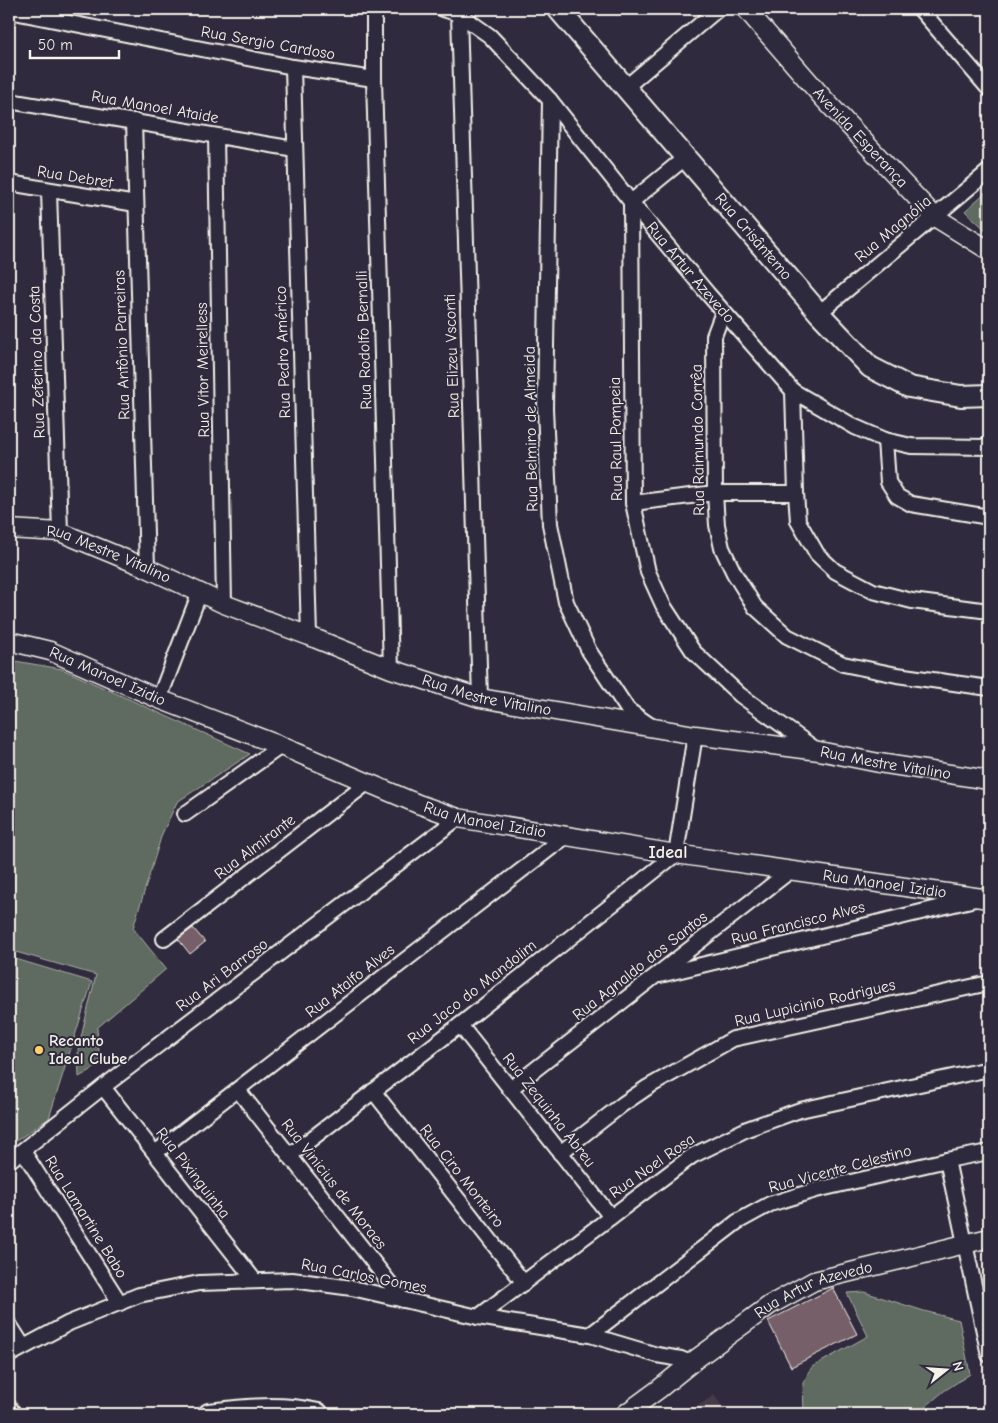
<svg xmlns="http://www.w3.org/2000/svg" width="998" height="1423" font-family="'Comic Neue',sans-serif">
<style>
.built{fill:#443a4a}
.green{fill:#5f6b60;stroke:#aaaea4}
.building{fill:#765e67;stroke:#f4f1e8}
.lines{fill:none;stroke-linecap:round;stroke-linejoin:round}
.minor-casing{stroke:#f4f1e8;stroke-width:18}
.tertiary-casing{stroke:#f4f1e8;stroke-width:21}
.secondary-casing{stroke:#f4f1e8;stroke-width:24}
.minor{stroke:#2f2a3d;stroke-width:14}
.tertiary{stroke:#2f2a3d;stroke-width:18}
.secondary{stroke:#2f2a3d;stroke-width:20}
.poi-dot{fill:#ffd166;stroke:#2f2a3d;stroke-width:2}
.labels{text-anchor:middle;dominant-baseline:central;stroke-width:4;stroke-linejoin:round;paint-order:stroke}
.street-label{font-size:16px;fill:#f4f1e8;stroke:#2f2a3d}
.poi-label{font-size:16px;font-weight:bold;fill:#f4f1e8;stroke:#2f2a3d;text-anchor:start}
.neighbourhood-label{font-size:18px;font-weight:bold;fill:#f4f1e8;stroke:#2f2a3d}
</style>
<rect width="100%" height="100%" fill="#2f2a3d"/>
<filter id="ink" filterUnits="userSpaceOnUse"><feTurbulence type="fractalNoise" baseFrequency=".02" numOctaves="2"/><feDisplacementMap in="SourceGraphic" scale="10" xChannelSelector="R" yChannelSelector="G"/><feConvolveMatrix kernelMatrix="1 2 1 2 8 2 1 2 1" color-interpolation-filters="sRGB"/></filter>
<g filter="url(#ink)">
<path class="built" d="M714,1395L728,1414H686Z"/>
<path class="green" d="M989,189V233L965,211Z
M9,660L62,669L250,754L177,802L162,834L133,928L166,969L97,1028L100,1065L79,1077L78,1050L96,975L9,950Z
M9,957L92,982L49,1118L9,1146Z
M864,1292L924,1311L959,1320L970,1374L944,1391L917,1414H804L803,1383L812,1367L868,1336L847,1293Z"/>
<path class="building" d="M193,928L205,942L190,954L178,939Z
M833,1288L857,1334L791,1367L768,1321Z"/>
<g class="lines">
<g class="minor-casing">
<g id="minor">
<path d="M374,9V79L391,669"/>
<path id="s1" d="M443,9L459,14L490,36L550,100L631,202L708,294L793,391L855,427L885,440L911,446L989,447"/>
<path d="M920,9L989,89"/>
<path d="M9,11L293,67L374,79"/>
<path d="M459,14L480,698"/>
<path d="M293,67L309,636"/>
<path d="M626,87L718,9"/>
<path d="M550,100L545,408L550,524L566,602L589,651L628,710L651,726"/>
<path d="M9,101L295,149"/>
<path d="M134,121L147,568"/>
<path d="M216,136L224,604"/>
<path d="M686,157L631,202L633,503L648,572L663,605L693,651L740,695L818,751"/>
<path d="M9,183L136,204"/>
<path d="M49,191L60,532"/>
<path d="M723,312L714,336L715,493L717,525L722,548L734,573L755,607L787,636L843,664L897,675L989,688"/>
<path d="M819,313L989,171"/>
<path d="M793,391L796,493L798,521L817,554L835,571L873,591L912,601L989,611"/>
<path d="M885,440L888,482L897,496L911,504L989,517"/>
<path d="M633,503L715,493H796"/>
<path d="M159,699L200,592"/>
<path d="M185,814L281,746"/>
<path d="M164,939L367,783"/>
<path d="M660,975L975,899"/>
<path d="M460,1025L611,1217"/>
<path d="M103,1087L255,1281"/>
<path d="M510,1089L790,871"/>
<path d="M238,1090L403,1300"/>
<path d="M373,1091L524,1283"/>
<path d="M23,1151L120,1303"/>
<path d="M155,1153L566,836"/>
<path d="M560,1153L623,1104L648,1087L733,1039L989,983"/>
<path d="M289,1156L460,1025L676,854L695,735"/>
<path d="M947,1160L989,1355"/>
<path d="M9,1161L103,1087L458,818"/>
<path d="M478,1317L692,1156L747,1129L800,1110L989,1069"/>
<path d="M9,1324L23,1346"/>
<path d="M590,1335L737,1222L770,1204L816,1190L947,1160L989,1152"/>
<path d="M9,1355L69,1323L139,1295L199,1283L292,1280L352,1288L478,1317L590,1335L657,1355L681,1359L691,1363"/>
<path d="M9,1407L14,1414"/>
</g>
</g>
<g class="tertiary-casing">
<g id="tertiary">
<path id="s2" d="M746,9L824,99L935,217L985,248H989"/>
<path id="s3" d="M9,529L60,532L147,568L224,604L309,636L391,669L480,698L695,735L819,751L879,763L989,780"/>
<path id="s4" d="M9,641L50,651L159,699L281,746L418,804L458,818L676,854L989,899"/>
<path id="s5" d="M625,1414L659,1389L696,1359L770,1305L814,1281L989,1238"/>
</g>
</g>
<g class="secondary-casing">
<g id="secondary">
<path id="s6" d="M558,9L819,313L870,367L909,387L961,396L989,395"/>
<path d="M209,1414C246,1409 282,1406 318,1414"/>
</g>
</g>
<use href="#minor" class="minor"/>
<use href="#tertiary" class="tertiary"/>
<use href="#secondary" class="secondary"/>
</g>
</g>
<circle class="poi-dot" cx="39" cy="1050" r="5"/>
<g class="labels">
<g class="street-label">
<text transform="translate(268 43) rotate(10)">Rua Sergio Cardoso</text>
<text transform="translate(155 107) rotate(10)">Rua Manoel Ataide</text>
<text stroke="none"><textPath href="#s2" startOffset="172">Avenida Esperança</textPath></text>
<text transform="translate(75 177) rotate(9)">Rua Debret</text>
<text transform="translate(893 229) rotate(-40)">Rua Magnólia</text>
<text stroke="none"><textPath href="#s6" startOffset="300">Rua Crisântemo</textPath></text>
<text stroke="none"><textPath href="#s1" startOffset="365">Rua Artur Azevedo</textPath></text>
<text transform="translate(364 340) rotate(-92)">Rua Rodolfo Bernalli</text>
<text transform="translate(122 345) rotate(-92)">Rua Antônio Parreiras</text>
<text transform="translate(283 352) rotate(-92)">Rua Pedro Américo</text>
<text transform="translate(452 356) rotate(-92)">Rua Elizeu Vsconti</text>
<text transform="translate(37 362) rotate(-92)">Rua Zeferino da Costa</text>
<text transform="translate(203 370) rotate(-91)">Rua Vitor Meirelless</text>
<text transform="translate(531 429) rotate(-91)">Rua Belmiro de Almeida</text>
<text transform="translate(616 439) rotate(-91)">Rua Raul Pompeia</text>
<text transform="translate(698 440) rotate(-91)">Rua Raimundo Corrêa</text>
<text stroke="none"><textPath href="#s3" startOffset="104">Rua Mestre Vitalino</textPath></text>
<text stroke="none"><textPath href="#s4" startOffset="105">Rua Manoel Izidio</textPath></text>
<text stroke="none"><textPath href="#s3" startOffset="509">Rua Mestre Vitalino</textPath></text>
<text stroke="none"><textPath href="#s3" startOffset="914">Rua Mestre Vitalino</textPath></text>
<text stroke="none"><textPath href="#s4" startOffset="510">Rua Manoel Izidio</textPath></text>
<text transform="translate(255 847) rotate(-37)">Rua Almirante</text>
<text stroke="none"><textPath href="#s4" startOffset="915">Rua Manoel Izidio</textPath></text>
<text transform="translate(798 923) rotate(-14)">Rua Francisco Alves</text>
<text transform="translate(640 966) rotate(-38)">Rua Agnaldo dos Santos</text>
<text transform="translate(222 975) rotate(-37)">Rua Ari Barroso</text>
<text transform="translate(350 981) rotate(-38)">Rua Atalfo Alves</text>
<text transform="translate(472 992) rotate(-38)">Rua Jaco do Mandolim</text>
<text transform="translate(815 1003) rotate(-13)">Rua Lupicinio Rodrigues</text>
<text transform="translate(549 1110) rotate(52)">Rua Zequinha Abreu</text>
<text transform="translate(652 1166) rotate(-35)">Rua Noel Rosa</text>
<text transform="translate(840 1169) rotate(-15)">Rua Vicente Celestino</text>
<text transform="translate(193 1173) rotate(52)">Rua Pixinguinha</text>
<text transform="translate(462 1176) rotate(52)">Rua Ciro Monteiro</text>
<text transform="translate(334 1184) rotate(52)">Rua Vinicius de Moraes</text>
<text transform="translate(86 1217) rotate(58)">Rua Lamartine Babo</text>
<text transform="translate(364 1276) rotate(11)">Rua Carlos Gomes</text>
<text stroke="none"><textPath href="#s5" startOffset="228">Rua Artur Azevedo</textPath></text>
</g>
<g class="poi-label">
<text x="49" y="1041">Recanto<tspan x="49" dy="18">Ideal Clube</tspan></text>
</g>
<g class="neighbourhood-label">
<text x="668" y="852">Ideal</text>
</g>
</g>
<rect width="998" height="1423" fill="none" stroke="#2f2a3d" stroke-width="30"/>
<rect x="15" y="15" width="968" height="1393" fill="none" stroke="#f4f1e8" stroke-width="2" filter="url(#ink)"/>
<g transform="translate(946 1370) rotate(73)" stroke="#2f2a3d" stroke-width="4" paint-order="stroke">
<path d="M0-4L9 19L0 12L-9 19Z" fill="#f4f1e8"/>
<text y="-8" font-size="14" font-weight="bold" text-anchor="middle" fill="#f4f1e8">N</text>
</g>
<path d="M30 50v8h89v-8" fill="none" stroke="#f4f1e8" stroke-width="2.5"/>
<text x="38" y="50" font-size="15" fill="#f4f1e8" stroke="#2f2a3d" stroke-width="4" paint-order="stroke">50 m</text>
</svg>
